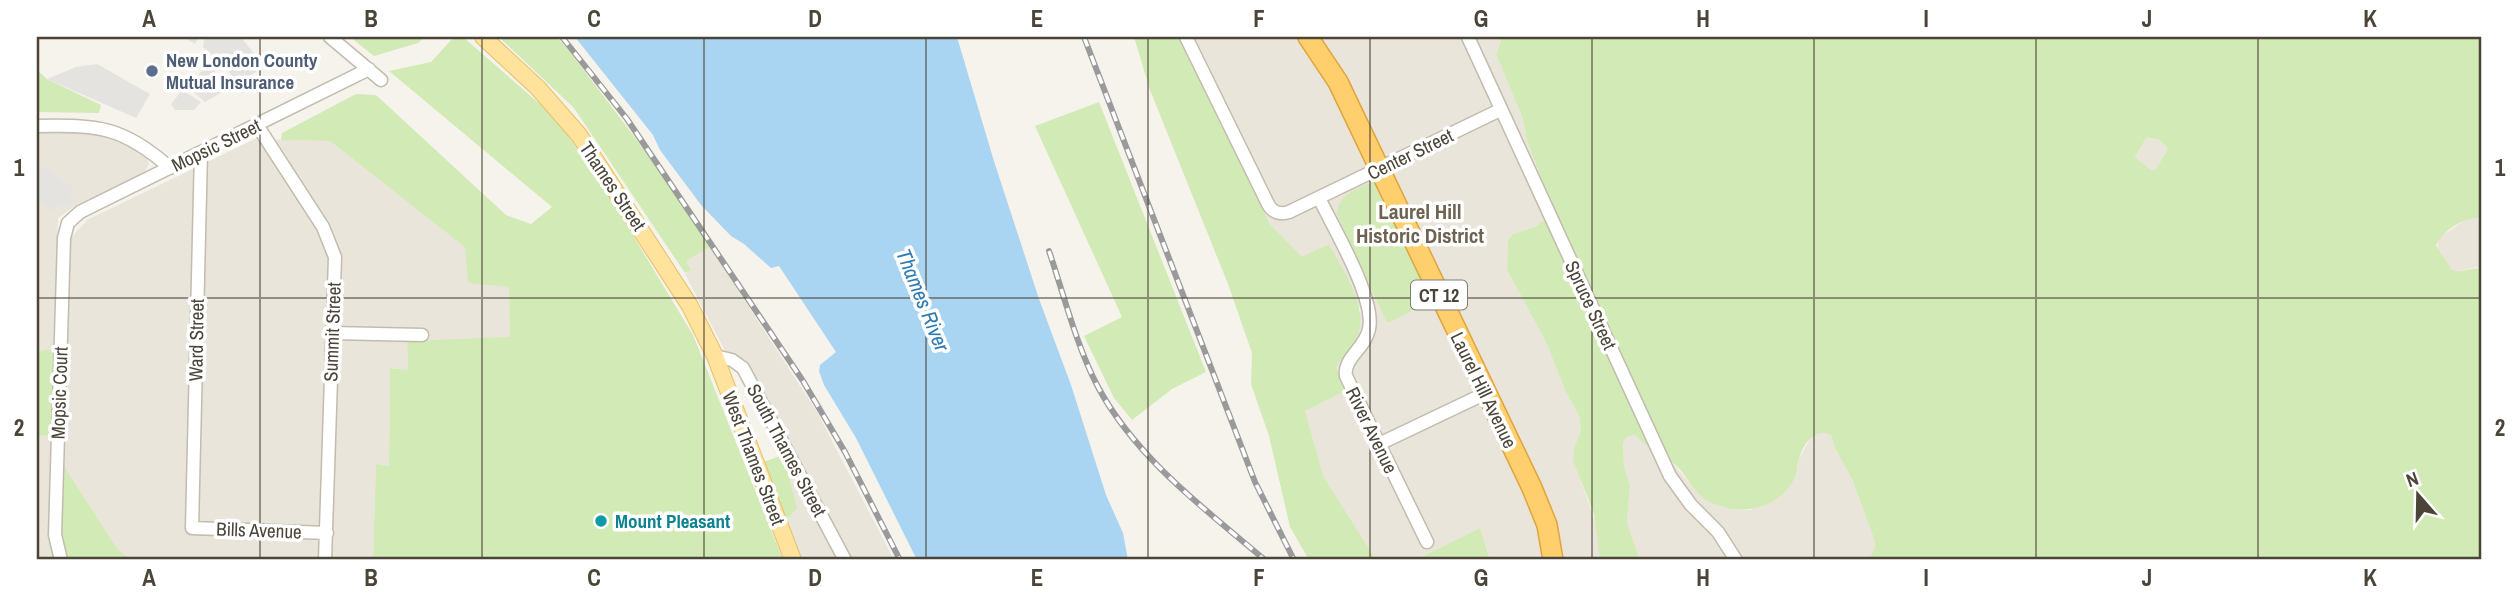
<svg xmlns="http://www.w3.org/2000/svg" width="2519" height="597" font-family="'Archivo Narrow',sans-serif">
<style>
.residential{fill:#eae5da}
.green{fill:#d2eab5;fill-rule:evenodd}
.parking{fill:#e5e3e0}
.water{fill:#a9d4f2}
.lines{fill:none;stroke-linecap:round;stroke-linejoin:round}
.minor-casing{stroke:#c2bbae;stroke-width:15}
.major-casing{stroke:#e6c16a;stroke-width:18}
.highway-casing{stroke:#e0a43c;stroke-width:22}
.minor{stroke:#fff;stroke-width:12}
.major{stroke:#ffe39c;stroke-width:16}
.highway{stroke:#ffcf6e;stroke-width:19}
.rail-casing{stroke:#9a9a9a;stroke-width:6}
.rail{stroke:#fff;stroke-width:3.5;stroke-dasharray:10;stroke-linecap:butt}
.grid{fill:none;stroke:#4b4439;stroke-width:2;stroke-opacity:0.55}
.service-dot{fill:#5c6f8a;stroke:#fff;stroke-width:2.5}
.culture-dot{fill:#0f9aa8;stroke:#fff;stroke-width:2.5}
.labels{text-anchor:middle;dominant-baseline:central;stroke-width:7;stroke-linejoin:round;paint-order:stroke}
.shield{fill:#fff;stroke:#817c74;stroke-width:2}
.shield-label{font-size:18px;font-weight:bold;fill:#4b4439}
.service-label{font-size:19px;font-weight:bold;fill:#4e5e75;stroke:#fff;text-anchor:start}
.street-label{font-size:19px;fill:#4b4439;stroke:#fff}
.culture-label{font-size:19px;font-weight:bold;fill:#0d838f;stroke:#fff;text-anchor:start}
.neighbourhood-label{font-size:21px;font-weight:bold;fill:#6e6250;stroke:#fff}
.water-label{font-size:21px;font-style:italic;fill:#2e7ab2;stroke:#fff}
.neatline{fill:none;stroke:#4b4439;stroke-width:2.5}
.grid-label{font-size:23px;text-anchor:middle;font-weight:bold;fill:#4b4439}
</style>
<rect width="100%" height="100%" fill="#f6f3ec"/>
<path class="residential" d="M1181,37H1499L1501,41L1496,54L1523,119L1527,141L1548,196L1549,210L1547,218L1535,227L1513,234L1508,240L1507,270L1546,342L1565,390L1579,416L1581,431L1575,445L1579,475L1597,528L1600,560H1490L1480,528L1415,560H1376L1322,476L1305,411L1342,356L1354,345L1361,310L1329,244L1302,258L1269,223Z
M75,132L100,135L119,141L141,152L147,157L149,164L143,174L75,206L58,218L54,349L37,351V133Z
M2147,137L2159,140L2167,147V151L2155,170H2151L2135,157Z
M255,139L330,141L466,247L509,287L511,338L407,341L408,370L390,368L389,466L376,464L373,560H133L118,550L64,466L69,240L87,220Z
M2475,217L2482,218V269L2477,267L2455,272L2446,265L2437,249L2439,238L2468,218Z
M710,247L817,412L894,560H849L723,347L685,274L690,270L685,261Z
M1824,431L1831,434L1835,448L1852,479L1874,539L1875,547L1869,560H1640L1627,523L1630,486L1624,465L1623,443L1627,437L1635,435L1658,455L1672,462L1696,491L1721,507L1744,510H1751L1797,474L1799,459L1810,439L1816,433Z
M52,434L49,540L52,560H37V436Z
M787,464L839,560H802L786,521L797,508L791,492Z"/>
<path class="green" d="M350,37H425L418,43L374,56Z
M454,37H463L557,119L617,209L693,335L783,560H373L376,464L389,466L390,368L408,370L407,341L510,337L509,287L468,283L465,247L330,141L281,140L282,133L356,94L376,95L506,215L531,224L552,207L389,71L431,62Z
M499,37H557L570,52L652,160L710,247L686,261L691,270L685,273L574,108Z
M1134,37H1182L1269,223L1302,257L1329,244C1344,273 1371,308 1356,341C1351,351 1341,358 1336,367L1345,391L1305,411L1323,476L1376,560H1309L1290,527L1269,436L1251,384L1252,353L1228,284L1150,90Z
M1499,37H2482V218C2467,215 2441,231 2436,246L2452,270C2463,274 2472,266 2482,269V560H1869L1875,547L1874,539L1852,479L1835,448L1831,435C1815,427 1803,444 1799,459C1797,465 1798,470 1796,475C1782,508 1741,518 1710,502C1695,495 1688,478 1678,467C1672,461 1666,459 1659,456C1651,450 1643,442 1635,435L1627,437L1623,443L1624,465L1630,486L1627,523L1640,560H1600L1594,514L1573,460L1575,445L1581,431L1579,416L1565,390L1546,342L1507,270L1508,240L1513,234L1535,227L1547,218L1549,210L1548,196L1527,141L1523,119L1496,54L1501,41ZM2147,137L2159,140L2167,147V151L2155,170H2151L2135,157Z
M37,70L47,79L101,105L99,113L37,112Z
M1099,102L1206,372L1172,389L1132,420L1114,398L1084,336L1122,317L1035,126Z
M1375,181L1432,301L1387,323L1337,214C1337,194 1359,188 1375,181Z
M54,349L67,352L64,466L118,550L133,560H52L49,540L52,435L37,436V351Z
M783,455L797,508L786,521L763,462Z
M1480,528L1490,560H1415Z"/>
<path class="parking" d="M183,37H241L262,64L256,68V72L237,84L223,62L203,48L204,39H198L195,44Z
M97,64L150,94L136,118L47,79L76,67Z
M209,65L230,88L205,102L191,90L189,83Z
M182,90L201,102L194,110H175L171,104Z
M37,162L74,188L69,195L77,201L62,208L57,205L53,211L37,202Z"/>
<path class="water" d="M575,37H957L993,158L1039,299L1071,385L1106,495L1123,533L1128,560H917L856,438L824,385L819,371L820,365L836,352L779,266L771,268L744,244L731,236L701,205L660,150L653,135Z"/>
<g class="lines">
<g class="minor-casing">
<path id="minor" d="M330,37L381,80
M1186,37L1268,204C1272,212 1280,215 1289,212L1500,110
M1468,37L1670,476L1691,505L1718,532L1736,560
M257,125L323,227L335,257L325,560
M37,126C98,125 123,126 170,168
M201,152L192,528L327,533
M1319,198C1333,227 1376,299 1369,329C1365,349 1343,358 1346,376L1427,542
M332,333L422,335
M715,356L732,360L743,368L845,560
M1379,444L1486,393
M61,560L55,535L64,238L68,223L80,212L369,69"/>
</g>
<g class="major-casing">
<path id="major" d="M483,37L538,88L579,135L690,306L715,356L793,560"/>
</g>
<g class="highway-casing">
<path id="highway" d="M1308,37L1338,82L1532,488L1547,525L1553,560"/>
</g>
<use href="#minor" class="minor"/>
<use href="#major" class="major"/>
<use href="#highway" class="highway"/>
<g class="rail-casing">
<path id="rail" d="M562,37L627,119L803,381L845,452L900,560
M1084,37L1255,482L1294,560
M1049,251C1064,295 1076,345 1098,387C1136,458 1205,509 1265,560"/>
</g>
<use href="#rail" class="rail"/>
</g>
<path class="grid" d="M260,37V560M482,37V560M704,37V560M926,37V560M1148,37V560M1370,37V560M1592,37V560M1814,37V560M2036,37V560M2258,37V560M37,298H2482"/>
<circle class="service-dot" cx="152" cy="71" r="7"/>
<circle class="culture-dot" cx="601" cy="521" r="7"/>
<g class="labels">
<rect class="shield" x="1411" y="280.5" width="56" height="29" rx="5"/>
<g class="shield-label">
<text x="1439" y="295">CT 12</text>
</g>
<g class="service-label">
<text x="166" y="60">New London County<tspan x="166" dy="22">Mutual Insurance</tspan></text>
</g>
<g class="street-label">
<text transform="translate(216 145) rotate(-26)">Mopsic Street</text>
<text transform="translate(1410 154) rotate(-26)">Center Street</text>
<text transform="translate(613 186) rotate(56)">Thames Street</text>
<text transform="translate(1591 305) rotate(65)">Spruce Street</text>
<text transform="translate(332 332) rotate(-88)">Summit Street</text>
<text transform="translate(196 340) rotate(-89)">Ward Street</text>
<text transform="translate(1484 390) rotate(64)">Laurel Hill Avenue</text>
<text transform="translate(59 393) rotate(-88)">Mopsic Court</text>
<text transform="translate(1372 430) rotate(64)">River Avenue</text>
<text transform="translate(787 450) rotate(62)">South Thames Street</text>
<text transform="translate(754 458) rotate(69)">West Thames Street</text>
<text transform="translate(259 530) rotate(2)">Bills Avenue</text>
</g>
<g class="culture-label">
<text x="615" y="521">Mount Pleasant</text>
</g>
<g class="neighbourhood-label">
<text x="1420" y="211">Laurel Hill<tspan x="1420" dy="24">Historic District</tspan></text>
</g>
<g class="water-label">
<text transform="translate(923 300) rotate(68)">Thames River</text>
</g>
</g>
<rect width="2519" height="597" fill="none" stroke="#ffffff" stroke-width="77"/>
<g transform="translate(2418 495) rotate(340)" stroke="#ffffff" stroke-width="5" paint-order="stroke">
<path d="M0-5L12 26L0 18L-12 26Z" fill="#4b4439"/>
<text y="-10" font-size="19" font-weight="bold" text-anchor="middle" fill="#4b4439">N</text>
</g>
<rect x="38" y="38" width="2442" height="520" class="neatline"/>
<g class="grid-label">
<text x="149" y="27">A</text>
<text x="371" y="27">B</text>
<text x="594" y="27">C</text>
<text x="815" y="27">D</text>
<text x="1037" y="27">E</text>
<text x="1259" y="27">F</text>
<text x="1481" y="27">G</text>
<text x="1703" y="27">H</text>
<text x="1926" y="27">I</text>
<text x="2147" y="27">J</text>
<text x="2370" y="27">K</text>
<text x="19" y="176">1</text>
<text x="2500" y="176">1</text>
<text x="19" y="436">2</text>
<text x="2500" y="436">2</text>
<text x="149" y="586">A</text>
<text x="371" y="586">B</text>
<text x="594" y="586">C</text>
<text x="815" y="586">D</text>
<text x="1037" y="586">E</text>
<text x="1259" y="586">F</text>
<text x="1481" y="586">G</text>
<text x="1703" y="586">H</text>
<text x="1926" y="586">I</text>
<text x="2147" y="586">J</text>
<text x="2370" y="586">K</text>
</g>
</svg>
